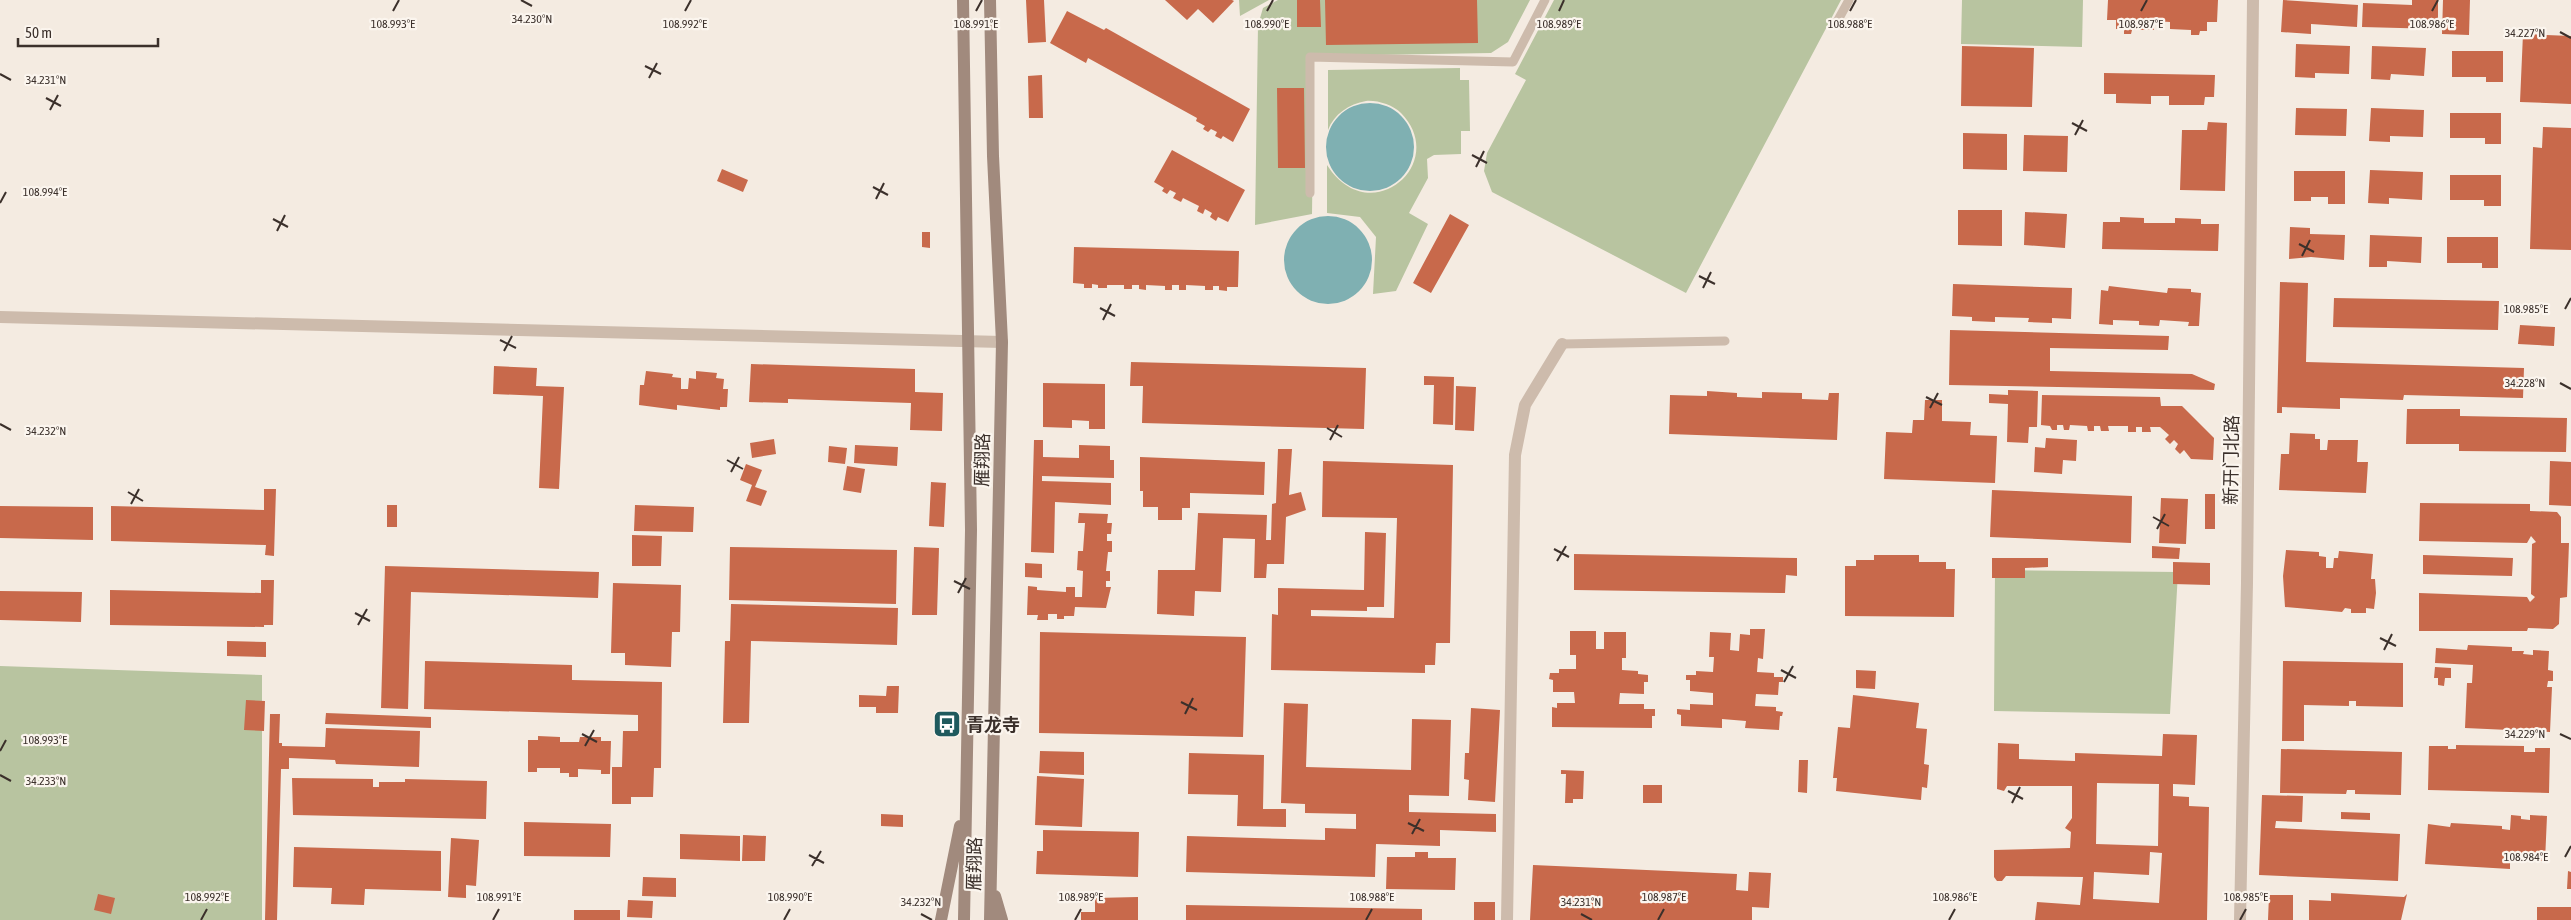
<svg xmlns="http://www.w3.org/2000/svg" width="2571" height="920" font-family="'Asap Condensed','Noto Sans SC',sans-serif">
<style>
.green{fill:#b8c4a0}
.water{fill:#7fb0b2}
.building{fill:#c8694b;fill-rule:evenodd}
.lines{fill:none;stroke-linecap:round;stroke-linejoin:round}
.service{stroke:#cdbbac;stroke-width:9}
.minor{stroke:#cdbbac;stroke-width:12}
.tertiary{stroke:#cdbbac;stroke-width:12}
.secondary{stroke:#a18a7d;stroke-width:12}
.ticks{fill:none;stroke:#3b302b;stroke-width:2}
.labels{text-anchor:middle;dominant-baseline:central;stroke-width:4.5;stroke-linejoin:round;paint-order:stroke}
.street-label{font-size:18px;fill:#3b302b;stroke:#fbf5ee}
.poi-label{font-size:18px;font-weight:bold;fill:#3b302b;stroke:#fbf5ee;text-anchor:start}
.ticks-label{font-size:12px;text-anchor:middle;fill:#3b302b;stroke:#fbf5ee;stroke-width:4.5;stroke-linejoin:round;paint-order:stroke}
</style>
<rect width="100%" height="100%" fill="#f4ebe1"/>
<path class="green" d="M1239,0H1269L1240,16Z
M1278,0H1530L1508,42L1491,53L1314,56L1312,214L1255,225L1258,25L1263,8Z
M1554,0H1841L1686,293L1492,192L1484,171L1487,153L1526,80L1515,74Z
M1962,0H2083L2082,47L1961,44Z
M1460,68V80H1469L1470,131H1461V154L1434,155L1427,159L1428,178L1409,213L1428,224L1396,291L1373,294L1376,237L1360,217L1327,213V165C1370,232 1450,163 1401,113C1393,105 1377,100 1366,101C1349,104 1334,114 1328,130V70Z
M1995,570L2178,572L2170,714L1994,711Z
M0,666L262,675V920H0Z"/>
<path class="water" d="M1326 147a44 44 0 1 1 88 0a44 44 0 1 1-88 0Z
M1284 260a44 44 0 1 1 88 0a44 44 0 1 1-88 0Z"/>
<path class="building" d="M1026,0H1044L1046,42L1028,43Z
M1165,0H1232L1234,1L1213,23L1198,9L1187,20Z
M1297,0H1320L1321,27H1297Z
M1325,0H1477L1478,43L1326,45Z
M2108,0H2218L2217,22H2207V31H2200L2199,35H2191V30L2170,29V22L2154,21V30H2132L2131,34H2124V29H2116V20H2107Z
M2283,0L2358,5L2357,27L2311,24V34L2281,32Z
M2412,0H2438V29L2362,27L2363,3L2412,5Z
M2443,0H2470L2469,35L2442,34Z
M1067,11L1104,30L1106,28L1250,109L1233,142L1223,136L1221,139L1215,136L1217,132L1211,129L1208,132L1203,129L1205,126L1196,121L1197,118L1088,58L1086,63L1050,43Z
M2523,34L2571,36V104L2520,102Z
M2296,44L2350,46L2349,74L2315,73V78L2295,77Z
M1962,46L2034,48L2032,107L1961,106Z
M2372,46L2426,48L2424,76L2391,74L2390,80L2371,79Z
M2452,51H2503V82H2486V77H2452Z
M2104,73L2215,75L2214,97H2205L2204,105H2169V96H2151V104L2116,103V94H2104Z
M1042,75L1043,118H1029L1028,76Z
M1277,88H1304L1305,168H1278Z
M2296,108L2347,109L2346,136L2295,135Z
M2371,108L2424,110L2423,137L2390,136V142L2369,141Z
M2450,113H2501V144H2485V138H2450Z
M2208,122L2227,123L2225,191L2180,190L2182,130H2207Z
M2543,127L2571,128V250L2530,249L2533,147L2542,148Z
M1963,133L2007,134V170L1963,169Z
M2024,135L2068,136L2067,172L2023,171Z
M1172,150L1245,190L1228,222L1218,217L1216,221L1210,217L1212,213L1205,209L1203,214L1197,211L1199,206L1183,198L1181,202L1173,198L1176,193L1170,190L1167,194L1162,191L1164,188L1154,182Z
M722,169L748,180L743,192L717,181Z
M2370,170L2423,172L2422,200L2389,198V204L2368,203Z
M2294,171H2345V204H2328V197H2311V201H2294Z
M2450,175H2501V206H2484V200H2450Z
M1958,210H2002V246L1958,245Z
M2025,212L2067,214L2065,248L2024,245Z
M1450,214L1469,225L1431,293L1413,283Z
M2120,217L2144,218V223H2175V218L2201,219V224H2219L2218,251L2102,249L2103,222H2120Z
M2290,227L2310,228V234L2345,235L2344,260L2311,257L2289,259Z
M922,232H930V248L922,247Z
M2370,235L2422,237L2421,263L2387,261V267H2369Z
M2447,237H2498V268H2482V263H2447Z
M1074,247L1239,251L1238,287H1227V291L1219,290V286H1213V290H1205V286L1186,285V290H1179V285H1172V290H1165V286L1146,285V290L1139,289V285H1132V289H1124V285H1107V288H1098V285L1092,284V288H1084V284L1073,283Z
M2280,282L2308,283L2306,362L2524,368L2523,398L2404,395L2403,400L2340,398V409L2282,407V413H2277Z
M1953,284L2072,288L2071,319L2052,318V323L2028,322L2029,318L1995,317V322L1972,321V317L1952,316Z
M2109,286L2167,293L2168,288L2191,289V292L2201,293L2199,326H2188L2189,322L2160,320L2159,326L2139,325V321L2113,320V325L2099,324L2101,290L2108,291Z
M2334,298L2499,301L2498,330L2333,327Z
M2520,325L2555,327L2554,346L2518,344Z
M1950,330L2169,336L2168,350L2050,348V371L2192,374L2215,384L2214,390L1949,385Z
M1131,362L1366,368L1364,429L1142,423L1143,386H1130Z
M751,364L915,369V392L943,393L942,431L910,430L911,403L788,399V403L749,402Z
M494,366L537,368L536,386L564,387L559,489L539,488L543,396L493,394Z
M646,371L673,374L672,377L681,378V389H688L689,378L696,379V371L717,373L716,378L724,379L723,389H728L727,407H720V410L677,405V410L639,405L640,385H644Z
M1424,376L1454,377L1453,425L1433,424L1434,385H1424Z
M1043,383L1105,384V429H1089V421L1072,420V428L1043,427Z
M1456,386L1476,387L1474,431L1455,430Z
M2008,390L2038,391L2037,427H2029L2028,443L2007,442L2008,404L1989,403V394L2008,395Z
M1707,391L1737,393V397L1762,398V392L1802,393V399L1828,400L1829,393H1839L1837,440L1669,434L1670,395L1707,396Z
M2042,395L2160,397L2161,406H2182L2214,438L2213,460L2191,459L2184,450L2180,454L2175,449L2178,444L2174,440L2170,444L2165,439L2169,435L2160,427H2150L2151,432H2142V427H2136V432H2128V426H2108L2109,431H2101L2100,426H2094V431H2088L2087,426L2070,425L2069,430H2064L2063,425H2057V430H2052L2050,426L2041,425Z
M1925,400H1942V421L1971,422L1970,435L1997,436L1995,483L1884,479L1886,432L1912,433L1913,420H1924Z
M2407,409H2460V416L2567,418L2566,452L2459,451V444H2406Z
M2290,433L2315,434V439H2320V450H2327L2328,440H2358L2357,462H2368L2366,493L2279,490L2281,454H2289Z
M2046,438L2077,440L2076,461L2063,460L2062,474L2034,472L2035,447L2045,448Z
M774,439L776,454L752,458L750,443Z
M1034,440H1043V457L1079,458V445L1110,446V460H1114V478L1042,476V481L1111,483V505L1055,502L1054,553L1031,552Z
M855,445L898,447L897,466L854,463Z
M829,446L847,448L845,464L828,462Z
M1278,449H1292L1289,495L1301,492L1306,510L1286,517L1284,564H1267L1266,578H1254L1255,539L1223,538L1221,592L1195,591L1194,616L1157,614L1158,570H1195L1198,513L1267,515L1266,540H1271L1272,504L1276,503Z
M1140,457L1265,462L1264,495L1190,493V508H1182V520H1158V507H1143V491H1140Z
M1323,461L1453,465L1450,643H1436L1435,665H1425V673L1271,670L1272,614L1278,615V588L1364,590L1365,532L1386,533L1384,607H1367V611L1311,610V616L1394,618L1397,518L1322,517Z
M2550,461L2571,462V506L2549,505Z
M746,464L762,470L755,487L767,491L761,506L746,501L752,485L740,480Z
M847,466L865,469L861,493L843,490Z
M931,482L946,483L944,527L929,526Z
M264,489H276L274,556L265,555L266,545L111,541V506L264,510Z
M1992,490L2132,496L2131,543L1990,537Z
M2205,494H2215V529H2205Z
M2161,498L2188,499L2186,544L2159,543Z
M2420,503L2530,504V511L2557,512L2561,517V543H2569L2567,597L2560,598L2559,624L2553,629L2528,628L2527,631H2419V593L2527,597L2530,602L2535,597L2531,594L2532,544L2536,542L2531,536L2527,543L2419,541Z
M387,505H397V527H387Z
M635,505L694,507L693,532L634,531Z
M0,506L93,507V540L0,538Z
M1079,513L1108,514L1107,523H1112L1111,534H1107V541H1112V552H1108L1106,571H1110V581H1106V587H1111L1106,608L1075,607L1074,616H1064V619H1057V614H1048V620H1037L1038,615H1027L1028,586L1037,587V590L1066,592V587H1075V597H1082L1083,571L1077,570L1078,551H1083L1085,523H1078Z
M632,535L662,536L661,566H632Z
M2152,546L2180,548L2179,559L2152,558Z
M730,547L897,550L896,604L729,600Z
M914,547L939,548L937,615H912Z
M2286,550L2319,552V556L2326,557V568H2333L2334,558H2338L2339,551L2373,554L2371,579H2375L2376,593L2374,609L2366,608V613H2351V609L2345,608L2342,612L2285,607L2283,576Z
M1574,554L1797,558V576L1786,575L1785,593L1574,590Z
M1874,555H1919V562H1946V569H1955L1954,617L1845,616V566H1856V560H1874Z
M2423,555L2513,558L2512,576L2423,574Z
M1992,558H2048V567L2025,568V578H1992Z
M2173,562L2210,563V585L2173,584Z
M1025,563L1042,564V578L1025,577Z
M385,566L599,572L598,598L411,592L408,709L381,708Z
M261,580H274L273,625H264V627L110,625V590L261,593Z
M613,583L681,585L680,632H672L671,667L625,665V653H611Z
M0,591L82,592L81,622L0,620Z
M731,604L898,608L897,645L751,641L749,723H723L725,641H730Z
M1750,629H1765L1763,659L1758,658L1757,672L1774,673V677H1783V682H1779L1778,695L1756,694L1755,706L1776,707V711L1783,712L1782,716H1780L1779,730L1745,728L1746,721L1722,719V728L1681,726V715L1677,714V709L1690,710V704L1713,705V693L1690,691V680H1686V675H1696V671L1713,672L1714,657H1709L1710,632L1731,633L1730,650L1739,651L1740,634L1750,635Z
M1570,631H1596V649H1604V632H1626V658H1622V670L1638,671V674L1648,675V682H1644V694L1620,693L1619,704H1644V709H1655V716H1652V728L1552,727V707L1557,708V703H1575L1574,692H1553V680L1549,679L1550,673H1559V669H1576V655H1570Z
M1040,632L1246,637L1243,737L1039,733Z
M227,641L266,642V657L227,656Z
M2468,645L2512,647V651H2524L2523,654L2533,655V650L2549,651L2548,670L2553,671V681H2548L2547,687H2552L2550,732L2465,728L2467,683H2472L2473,665L2435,663L2436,648L2467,650Z
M425,661L572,665V680L662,682L661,768H654L653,797H631V804H612V767H622L623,731H638V715L424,709Z
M2283,661L2403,663V707L2356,706V701H2349V706L2304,705V741H2282Z
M2435,667L2451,668V678H2445L2444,686L2438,685V678H2434Z
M1856,670L1876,671L1875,689L1856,688Z
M887,686H899L898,713H876V707H859V695L886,696Z
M1853,695L1919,703L1916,728L1927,729L1924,764L1929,765L1927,788L1922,787L1921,800L1836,791L1837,778H1833L1838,727L1850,728Z
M246,700L265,701L264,731L244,730Z
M1284,703L1308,704L1306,767L1411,770L1412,719L1451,720L1449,796L1409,795V812L1496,814V832L1440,830V846L1376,844L1375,877L1186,872L1187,836L1325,840V828L1356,829V814L1305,813V804L1281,803Z
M1471,708L1500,710L1495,802L1468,800L1469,780L1464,779L1465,753H1469Z
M326,713L431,717V728L325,724Z
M270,714H280L279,743H282V746L325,747L326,728L420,731L419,767L336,764L335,760L289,758V769H281L277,920H265Z
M2163,734L2197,735L2195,785L2173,784V796L2189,797V806L2209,807L2207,920H2035L2037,902L2080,905L2083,877L2006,876L2002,881H1997L1994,877V850L2070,848L2071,832L2065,828L2072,818V786H2007L2004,791L1997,789L1998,743L2019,744V759L2075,761V753L2162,756ZM2097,783L2159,784L2158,846L2096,844ZM2150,852L2162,853L2159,903L2093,899L2094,872L2149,875Z
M538,736L560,737V742H579L580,737H601V741H611L610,774H601V770L578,769V777H569V773H560V768H537V772H528V740H538Z
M2456,745L2524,746V752H2535V748H2550L2549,793L2428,790L2429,746H2448V749H2456Z
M2281,749L2402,752L2401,795L2355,794V790H2347L2346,794L2280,793Z
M1040,751L1084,752V775L1039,773Z
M1189,753L1264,755L1263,809H1286V827L1237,826L1238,795L1188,794Z
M1799,760H1808L1807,793L1798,792Z
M1561,770L1584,771L1583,799H1573V803H1565L1566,774H1561Z
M1037,776L1084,779L1082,827L1035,825Z
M292,778L373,779V787H379V782H405V779L487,781L486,819L293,815Z
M1643,785H1662V803H1643Z
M2262,795L2303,796L2302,822L2276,821L2275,828L2400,834L2398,881L2259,875Z
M2341,812L2370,813V820L2341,819Z
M881,814L903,815V827L881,826Z
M2511,815L2521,816V819L2530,820V815L2547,816L2545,861L2510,859V869L2425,864L2428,824L2450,827L2451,823L2502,826V829L2510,830Z
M524,822L611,824L610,857L524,856Z
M1043,830L1139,832L1138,877L1036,874L1037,851H1043Z
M680,834L740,836V861L680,859Z
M743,835L766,836L765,861H742Z
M451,838L479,840L476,886L466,885V898L448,897Z
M294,847L441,851V891L365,889L364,905L331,904L332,888L293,887Z
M1415,852H1428V858H1456L1455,890L1386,889L1387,857H1415Z
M1533,865L1737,874L1736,890L1748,891L1749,872L1771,873L1769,908L1752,907V920H1530Z
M2568,871L2571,872V889H2567Z
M643,877L676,878V897L642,896Z
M2331,893L2404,897L2407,894L2401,920H2309V900L2331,901Z
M98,894L115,898L111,914L94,910Z
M2269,895H2293V920H2268Z
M1138,897V920H1081V912H1095V898Z
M628,900L653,901L652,918L627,917Z
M1474,902H1495V920H1474Z
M1186,905L1422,909V920H1186Z
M2537,907H2571V920H2537Z
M574,910H620V920H574Z"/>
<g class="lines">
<path class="service" d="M1838,20L1849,0
M1310,193V57L1513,62L1545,0
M1562,344L1725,341"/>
<path class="minor" d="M0,317L1002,342
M1507,920L1515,455L1525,405L1562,344"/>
<path class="tertiary" d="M2240,920L2247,583L2253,0"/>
<path class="secondary" d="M963,0L971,530L964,920
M990,0L993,156L1002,342L990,920
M995,896L1002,920
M941,920L960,826"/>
</g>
<path class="ticks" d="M521,0L532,6M393,11L399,0M685,11L691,0M976,11L982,0M1267,11L1273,0M1559,11L1564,0M1850,11L1856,0M2141,11L2147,0M2432,11L2438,0M2560,32L2571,38M645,66L661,74M0,74L11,80M649,78L657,63M46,98L61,106M50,110L58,95M2072,123L2087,131M2075,135L2083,120M1472,155L1487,163M1476,167L1484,151M873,187L888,195M876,199L884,183M0,203L6,192M273,219L288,227M277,231L285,215M2299,244L2314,252M2302,256L2310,240M1699,276L1715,284M1703,288L1711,272M1100,308L1115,316M2565,309L2571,298M1103,320L1111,304M500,340L516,348M504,351L512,336M2560,383L2571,389M1926,397L1942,405M1930,408L1938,393M0,424L11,430M1327,428L1342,437M1330,440L1338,425M727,460L743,469M731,472L739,457M128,492L143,501M131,504L139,489M2153,517L2169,526M2157,529L2165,514M1554,549L1569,557M1557,561L1566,546M954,581L970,589M958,593L966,578M355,613L370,621M358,625L367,609M2380,638L2396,646M2384,650L2392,634M1781,670L1796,678M1784,682L1793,666M1181,702L1197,710M1185,714L1193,698M582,734L597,742M2560,734L2571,739M585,746L594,730M0,751L6,740M0,775L11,781M2008,791L2023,799M2012,803L2020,787M1408,823L1424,831M1412,834L1420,819M809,855L824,863M2565,857L2571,846M812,866L821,851M921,914L932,920M1581,914L1592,920M201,920L207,909M493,920L499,909M784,920L790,909M1075,920L1081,909M1366,920L1372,909M1658,920L1664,909M1949,920L1955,909M2240,920L2246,909"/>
<defs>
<g id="bus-square" transform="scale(1.4375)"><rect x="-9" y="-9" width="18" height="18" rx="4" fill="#1f5a5e" stroke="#fbf5ee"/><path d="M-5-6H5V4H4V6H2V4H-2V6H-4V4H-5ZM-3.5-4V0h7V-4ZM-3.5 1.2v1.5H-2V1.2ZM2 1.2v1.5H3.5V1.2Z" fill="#fff"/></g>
</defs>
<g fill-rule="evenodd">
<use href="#bus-square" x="947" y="724"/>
</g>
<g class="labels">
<g class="street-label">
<text transform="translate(982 460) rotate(-89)">雁翔路</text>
<text transform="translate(2231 460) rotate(-89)">新开门北路</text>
<text transform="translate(974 864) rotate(-89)">雁翔路</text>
</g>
<g class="poi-label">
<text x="966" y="724">青龙寺</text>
</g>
</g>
<g class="ticks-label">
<text x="532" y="23">34.230°N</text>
<text x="393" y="28">108.993°E</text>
<text x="685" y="28">108.992°E</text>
<text x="976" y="28">108.991°E</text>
<text x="1267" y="28">108.990°E</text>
<text x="1559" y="28">108.989°E</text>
<text x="1850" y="28">108.988°E</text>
<text x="2141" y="28">108.987°E</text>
<text x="2432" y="28">108.986°E</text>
<text x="2525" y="37">34.227°N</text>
<text x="46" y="84">34.231°N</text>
<text x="45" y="196">108.994°E</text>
<text x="2526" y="313">108.985°E</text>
<text x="2525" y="387">34.228°N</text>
<text x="46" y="435">34.232°N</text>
<text x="2525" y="738">34.229°N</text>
<text x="45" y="744">108.993°E</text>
<text x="46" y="785">34.233°N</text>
<text x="2526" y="861">108.984°E</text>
<text x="207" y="901">108.992°E</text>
<text x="499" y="901">108.991°E</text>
<text x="790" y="901">108.990°E</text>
<text x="1081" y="901">108.989°E</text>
<text x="1372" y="901">108.988°E</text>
<text x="1664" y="901">108.987°E</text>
<text x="1955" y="901">108.986°E</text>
<text x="2246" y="901">108.985°E</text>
<text x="921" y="906">34.232°N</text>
<text x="1581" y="906">34.231°N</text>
</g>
<path d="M18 38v8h140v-8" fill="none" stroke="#3b302b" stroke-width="2.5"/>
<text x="25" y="38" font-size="15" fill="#3b302b" stroke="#fbf5ee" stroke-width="4" paint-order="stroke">50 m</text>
</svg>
